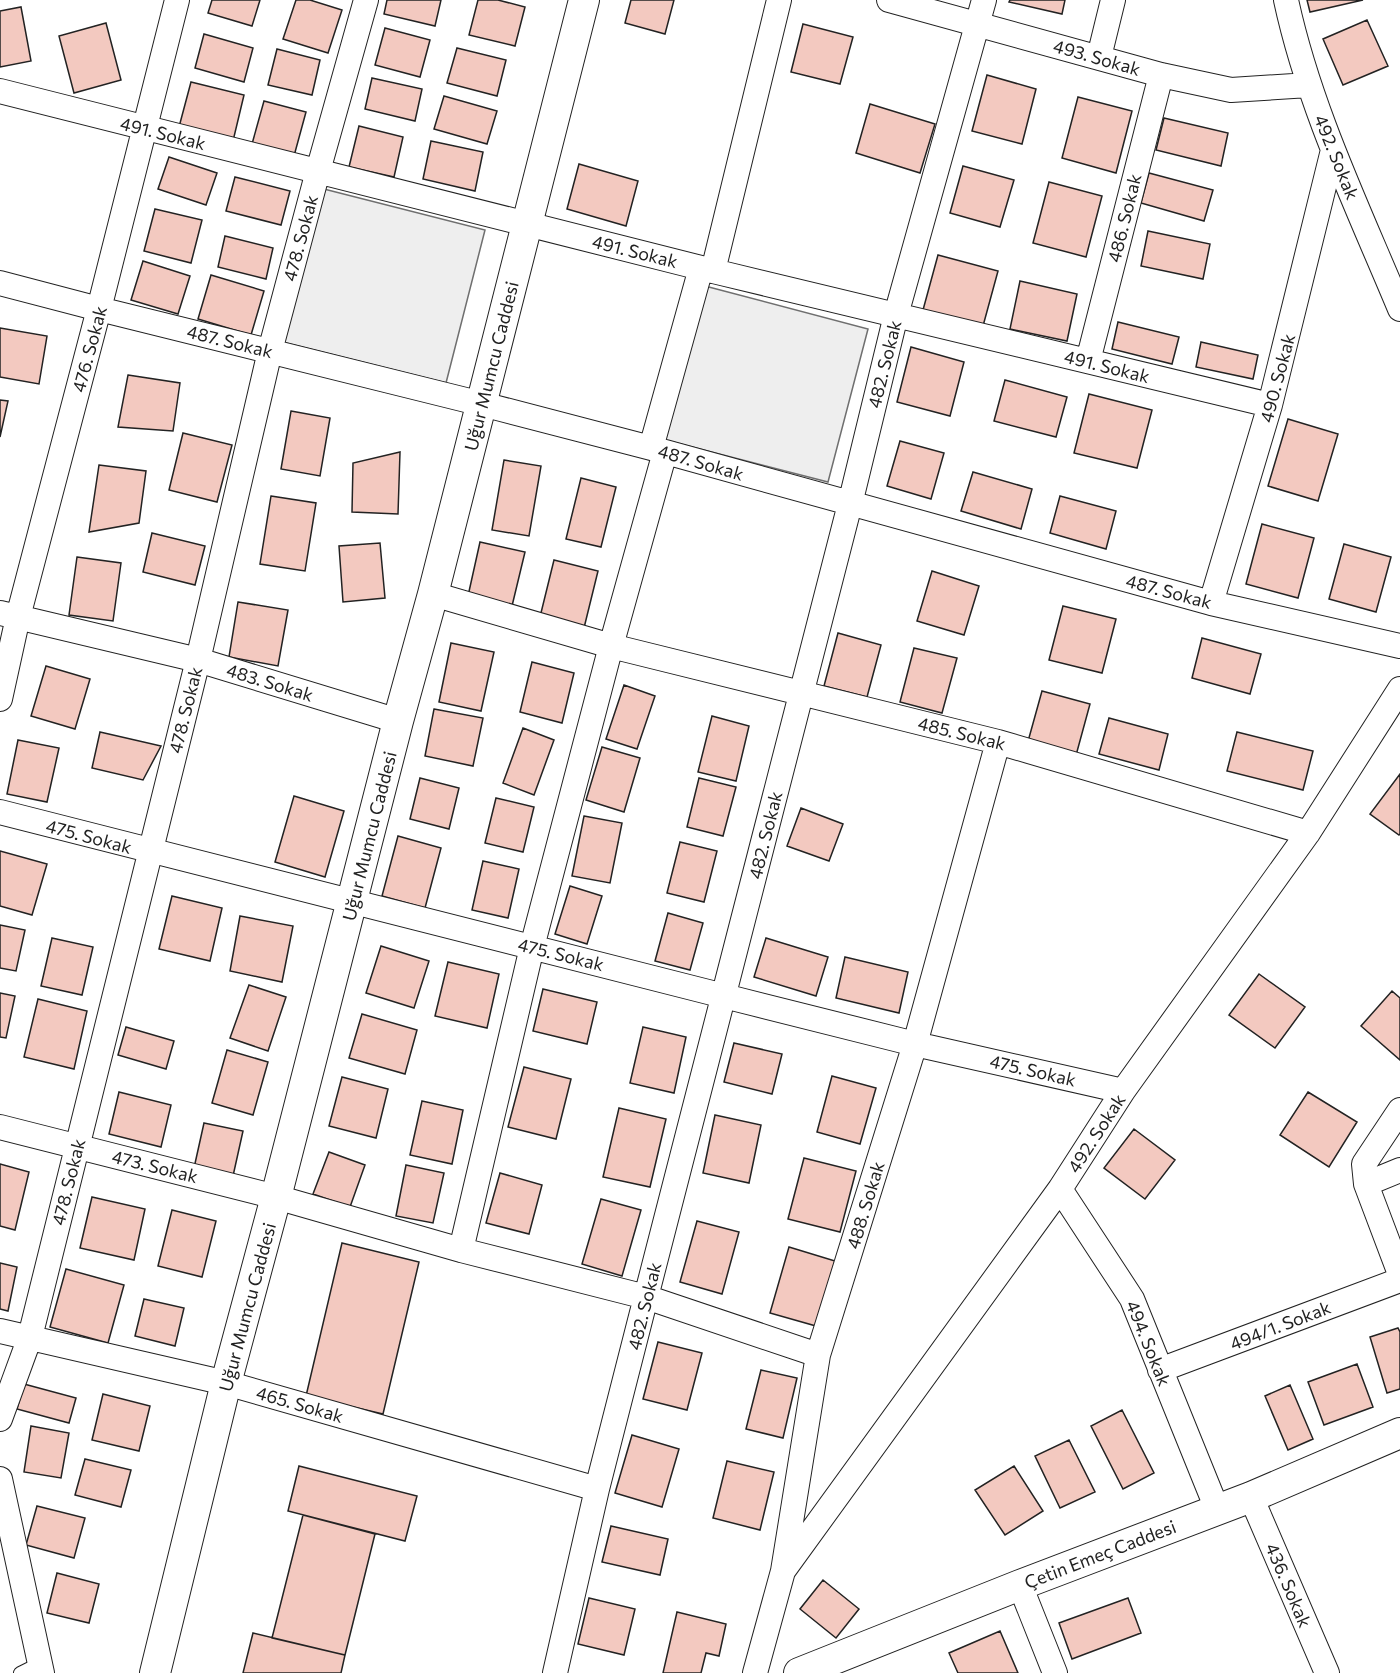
<svg xmlns="http://www.w3.org/2000/svg" width="1400" height="1673" font-family="Commissioner,sans-serif">
<style>
.green{fill:#eee;stroke:#6f6f6f;stroke-width:1.5}
.building{fill:#f3c9c0;stroke:#222;stroke-width:1.5}
.lines{fill:none;stroke-linecap:round;stroke-linejoin:round}
.service-casing{stroke:#222;stroke-width:14}
.minor-casing{stroke:#222;stroke-width:26}
.tertiary-casing{stroke:#222;stroke-width:32}
.service{stroke:#fff;stroke-width:12}
.minor{stroke:#fff;stroke-width:24}
.tertiary{stroke:#fff;stroke-width:30}
.labels{text-anchor:middle;dominant-baseline:central;stroke-width:4.5;stroke-linejoin:round;paint-order:stroke}
.street-label{font-size:18px;fill:#222;stroke:#fff}
</style>
<rect width="100%" height="100%" fill="#fff"/>
<path class="green" d="M320,188L485,230L446,383L282,342Z
M705,286L868,329L828,482L665,440Z"/>
<path class="building" d="M212,0H260L252,26L208,13Z
M296,0H310L342,10L328,53L283,39Z
M387,0H441L435,26L384,14Z
M478,0H498L525,7L515,46L469,35Z
M631,0H674L665,34L625,23Z
M1010,0H1065L1062,14L1009,2Z
M1307,0H1363L1310,12Z
M21,7L31,61L0,67V11Z
M1367,20L1388,66L1343,85L1323,39Z
M106,23L121,80L74,93L59,36Z
M803,24L853,37L840,84L791,72Z
M385,28L430,40L420,77L375,65Z
M204,34L253,48L244,82L195,68Z
M457,48L506,60L497,96L447,83Z
M277,49L320,60L312,95L268,85Z
M987,75L1036,89L1022,144L972,131Z
M372,78L422,89L415,121L365,109Z
M191,82L244,95L233,141L179,127Z
M444,96L497,111L487,144L434,129Z
M1078,97L1132,111L1116,173L1062,158Z
M264,101L306,112L294,156L252,144Z
M870,104L935,124L920,173L856,153Z
M1164,118L1228,133L1221,166L1156,150Z
M359,126L403,137L394,177L349,167Z
M431,141L483,152L475,191L423,179Z
M169,157L217,173L206,205L158,189Z
M579,164L638,181L626,226L567,209Z
M963,166L1014,180L1000,227L950,213Z
M1149,173L1213,190L1204,221L1141,203Z
M235,177L290,191L281,225L226,211Z
M1049,182L1102,196L1086,257L1033,243Z
M155,209L202,220L191,263L144,251Z
M1148,231L1210,244L1203,279L1141,266Z
M225,236L273,248L266,279L218,267Z
M938,255L998,271L983,326L923,310Z
M143,261L190,276L178,314L131,300Z
M211,275L264,291L251,335L198,319Z
M1020,281L1077,294L1067,341L1010,329Z
M1118,322L1179,337L1172,364L1112,349Z
M0,328L47,336L39,384L0,377Z
M1201,342L1258,355L1253,379L1196,367Z
M911,347L964,362L950,416L897,402Z
M128,375L180,383L173,431L118,427Z
M1005,380L1067,397L1056,437L994,421Z
M1089,394L1152,410L1137,468L1074,453Z
M0,400L8,401L0,437Z
M291,411L330,418L320,476L281,469Z
M1288,419L1338,434L1318,501L1268,486Z
M183,433L232,445L217,502L169,490Z
M900,441L944,453L931,499L887,486Z
M400,452L398,514L352,512L353,463Z
M504,460L541,466L529,536L492,530Z
M99,465L146,471L139,523L89,532Z
M973,472L1032,489L1021,529L961,511Z
M581,478L616,487L601,547L566,539Z
M271,496L316,503L305,571L260,564Z
M1060,496L1116,511L1106,549L1050,533Z
M1262,524L1314,538L1298,598L1246,584Z
M152,533L205,546L195,585L143,572Z
M480,542L525,552L512,606L468,596Z
M380,543L385,598L343,602L339,546Z
M1344,544L1391,557L1376,612L1329,599Z
M77,557L121,563L113,621L69,615Z
M554,560L598,571L583,632L539,621Z
M932,571L979,586L964,635L917,621Z
M238,602L288,610L278,666L229,657Z
M1063,606L1116,619L1102,673L1049,660Z
M838,633L881,645L867,697L824,686Z
M1202,638L1261,654L1250,694L1192,678Z
M451,643L494,652L481,711L439,702Z
M914,648L957,658L942,713L900,702Z
M532,662L574,673L562,723L520,712Z
M46,666L90,679L75,729L31,716Z
M624,685L655,696L637,749L606,739Z
M1042,691L1090,704L1075,759L1027,745Z
M434,709L483,718L473,766L425,756Z
M712,716L749,726L736,781L698,772Z
M1109,718L1168,734L1159,770L1099,754Z
M523,728L554,740L534,795L503,783Z
M100,732L161,746L143,780L92,768Z
M1237,732L1313,751L1303,790L1227,771Z
M18,740L59,748L47,802L7,794Z
M602,747L640,758L624,812L586,800Z
M1400,774V834L1399,835L1370,814Z
M420,778L459,788L449,829L410,819Z
M699,778L736,787L723,836L687,827Z
M294,796L344,811L325,877L275,862Z
M496,798L534,807L523,852L485,843Z
M801,808L843,824L829,861L787,846Z
M584,816L622,823L610,883L572,876Z
M398,836L441,848L425,908L382,896Z
M680,842L717,851L704,902L667,893Z
M0,851L47,864L32,915L0,906Z
M483,861L519,869L508,918L472,910Z
M570,886L602,896L587,944L555,934Z
M172,896L222,908L210,961L159,949Z
M668,913L703,923L690,970L655,961Z
M240,916L293,926L282,982L230,971Z
M0,925L25,930L16,971L0,968Z
M52,938L93,947L82,995L41,986Z
M766,938L828,957L816,996L754,977Z
M381,946L429,961L414,1008L366,993Z
M845,957L908,972L899,1013L836,998Z
M448,962L499,974L487,1028L435,1016Z
M1259,974L1305,1007L1275,1048L1229,1015Z
M249,985L286,997L268,1051L230,1038Z
M543,989L597,1002L587,1044L533,1031Z
M1392,991L1400,998V1060L1361,1026Z
M0,993L15,996L6,1038L0,1037Z
M38,999L87,1011L74,1069L24,1057Z
M362,1014L417,1030L405,1074L349,1058Z
M126,1027L174,1041L166,1069L118,1055Z
M643,1027L686,1037L674,1093L630,1083Z
M734,1043L782,1054L772,1094L724,1082Z
M227,1050L268,1062L253,1115L212,1103Z
M524,1067L571,1079L556,1139L508,1127Z
M832,1076L876,1088L860,1144L817,1132Z
M342,1077L388,1089L376,1138L329,1126Z
M119,1092L171,1105L161,1147L109,1134Z
M1308,1092L1357,1122L1329,1167L1280,1135Z
M422,1101L463,1110L452,1164L410,1155Z
M619,1108L666,1119L650,1187L603,1177Z
M715,1115L761,1125L749,1183L703,1173Z
M204,1123L243,1131L233,1176L194,1168Z
M1134,1129L1175,1160L1145,1199L1104,1168Z
M329,1152L365,1165L350,1207L313,1194Z
M804,1158L856,1171L840,1232L788,1219Z
M0,1164L29,1172L15,1230L0,1226Z
M406,1165L444,1173L433,1223L396,1216Z
M500,1173L542,1185L529,1234L486,1223Z
M92,1197L145,1209L134,1260L80,1248Z
M601,1199L641,1210L622,1276L582,1264Z
M172,1210L216,1221L202,1277L158,1266Z
M697,1221L739,1232L722,1294L680,1282Z
M342,1243L419,1262L383,1414L306,1396Z
M789,1247L835,1261L816,1326L770,1313Z
M0,1263L17,1267L8,1311L0,1309Z
M66,1269L124,1285L108,1343L50,1327Z
M144,1299L184,1308L175,1346L135,1336Z
M1398,1328L1400,1332V1389L1387,1393L1370,1337Z
M658,1342L702,1353L687,1410L643,1399Z
M1357,1364L1373,1407L1324,1425L1308,1382Z
M761,1370L797,1378L783,1438L746,1429Z
M24,1384L76,1398L69,1423L17,1409Z
M1290,1385L1313,1439L1288,1450L1265,1396Z
M103,1394L150,1406L139,1451L92,1440Z
M1122,1410L1154,1473L1123,1489L1091,1426Z
M31,1426L69,1433L61,1478L24,1472Z
M632,1435L679,1449L662,1507L615,1493Z
M1069,1440L1095,1492L1060,1508L1035,1456Z
M85,1459L131,1470L121,1507L75,1495Z
M727,1461L774,1472L760,1530L713,1518Z
M299,1466L417,1496L405,1541L288,1511Z
M1014,1466L1043,1511L1005,1535L975,1490Z
M37,1506L85,1518L74,1558L26,1545Z
M303,1515L375,1534L345,1655L272,1638Z
M611,1526L668,1539L660,1575L602,1562Z
M57,1573L99,1584L89,1623L47,1613Z
M823,1580L859,1609L836,1638L800,1609Z
M589,1598L635,1609L624,1655L578,1644Z
M1128,1598L1141,1633L1072,1659L1059,1623Z
M677,1612L726,1624L719,1656L706,1653L701,1673H663Z
M1000,1631L1018,1673H958L949,1653Z
M253,1633L345,1655L341,1673H243Z"/>
<g class="lines">
<g class="service-casing">
<path id="service" d="M20,1673L40,1663"/>
</g>
<g class="minor-casing">
<path id="minor" d="M889,0L1161,75L1231,90L1309,85
M1286,0C1309,107 1358,208 1400,309
M1099,57L1113,0
M0,91L713,271L1270,405
M713,271L779,0
M0,283L99,309L482,404L651,448L1211,603L1400,646
M1088,361L1161,75
M651,448L701,268
M433,594L611,646L998,742L1308,833
M1211,603L1270,405L1333,150
M0,613L198,660L398,721
M0,699L18,617L99,309L177,0
M0,812L724,996L915,1044L1123,1091
M1400,1110L1364,1164L1366,1184L1400,1274
M0,1127L276,1197L461,1250L646,1297L818,1355
M1366,1184L1400,1170
M1060,1189L1132,1299L1217,1509
M461,1250L532,947L611,646L665,452
M0,1331L226,1383L597,1489
M1160,1370L1400,1280
M0,1419L30,1337L198,660L270,351L318,171L366,0
M0,1479L42,1673
M1251,1497L1327,1673
M783,1571L1060,1189L1123,1091L1308,833L1400,689
M1020,1585L1055,1673
M555,1673L597,1489L646,1297L850,504L896,315L984,0
M755,1673L783,1571L818,1355L915,1044L998,742"/>
</g>
<g class="tertiary-casing">
<path id="tertiary" d="M155,1673L226,1383L276,1197L398,721L433,594L584,0
M799,1673L1020,1585L1251,1497L1400,1433"/>
</g>
<use href="#service" class="service"/>
<use href="#minor" class="minor"/>
<use href="#tertiary" class="tertiary"/>
</g>
<g class="labels">
<g class="street-label">
<text transform="translate(1097 57) rotate(16)">493. Sokak</text>
<text transform="translate(163 133) rotate(14)">491. Sokak</text>
<text transform="translate(1337 157) rotate(68)">492. Sokak</text>
<text transform="translate(1124 218) rotate(-76)">486. Sokak</text>
<text transform="translate(300 238) rotate(-75)">478. Sokak</text>
<text transform="translate(635 251) rotate(14)">491. Sokak</text>
<text transform="translate(230 341) rotate(14)">487. Sokak</text>
<text transform="translate(89 349) rotate(-75)">476. Sokak</text>
<text transform="translate(884 364) rotate(-76)">482. Sokak</text>
<text transform="translate(491 366) rotate(-76)">Uğur Mumcu Caddesi</text>
<text transform="translate(1107 366) rotate(14)">491. Sokak</text>
<text transform="translate(1277 378) rotate(-75)">490. Sokak</text>
<text transform="translate(701 462) rotate(16)">487. Sokak</text>
<text transform="translate(1169 591) rotate(15)">487. Sokak</text>
<text transform="translate(270 682) rotate(17)">483. Sokak</text>
<text transform="translate(185 710) rotate(-76)">478. Sokak</text>
<text transform="translate(962 733) rotate(14)">485. Sokak</text>
<text transform="translate(765 835) rotate(-76)">482. Sokak</text>
<text transform="translate(89 836) rotate(15)">475. Sokak</text>
<text transform="translate(369 836) rotate(-76)">Uğur Mumcu Caddesi</text>
<text transform="translate(561 954) rotate(14)">475. Sokak</text>
<text transform="translate(1033 1070) rotate(13)">475. Sokak</text>
<text transform="translate(1096 1133) rotate(-57)">492. Sokak</text>
<text transform="translate(155 1166) rotate(14)">473. Sokak</text>
<text transform="translate(68 1182) rotate(-76)">478. Sokak</text>
<text transform="translate(865 1205) rotate(-73)">488. Sokak</text>
<text transform="translate(644 1306) rotate(-76)">482. Sokak</text>
<text transform="translate(247 1307) rotate(-75)">Uğur Mumcu Caddesi</text>
<text transform="translate(1280 1325) rotate(-21)">494/1. Sokak</text>
<text transform="translate(1149 1343) rotate(68)">494. Sokak</text>
<text transform="translate(300 1404) rotate(16)">465. Sokak</text>
<text transform="translate(1100 1554) rotate(-21)">Çetin Emeç Caddesi</text>
<text transform="translate(1289 1585) rotate(67)">436. Sokak</text>
</g>
</g>
</svg>
